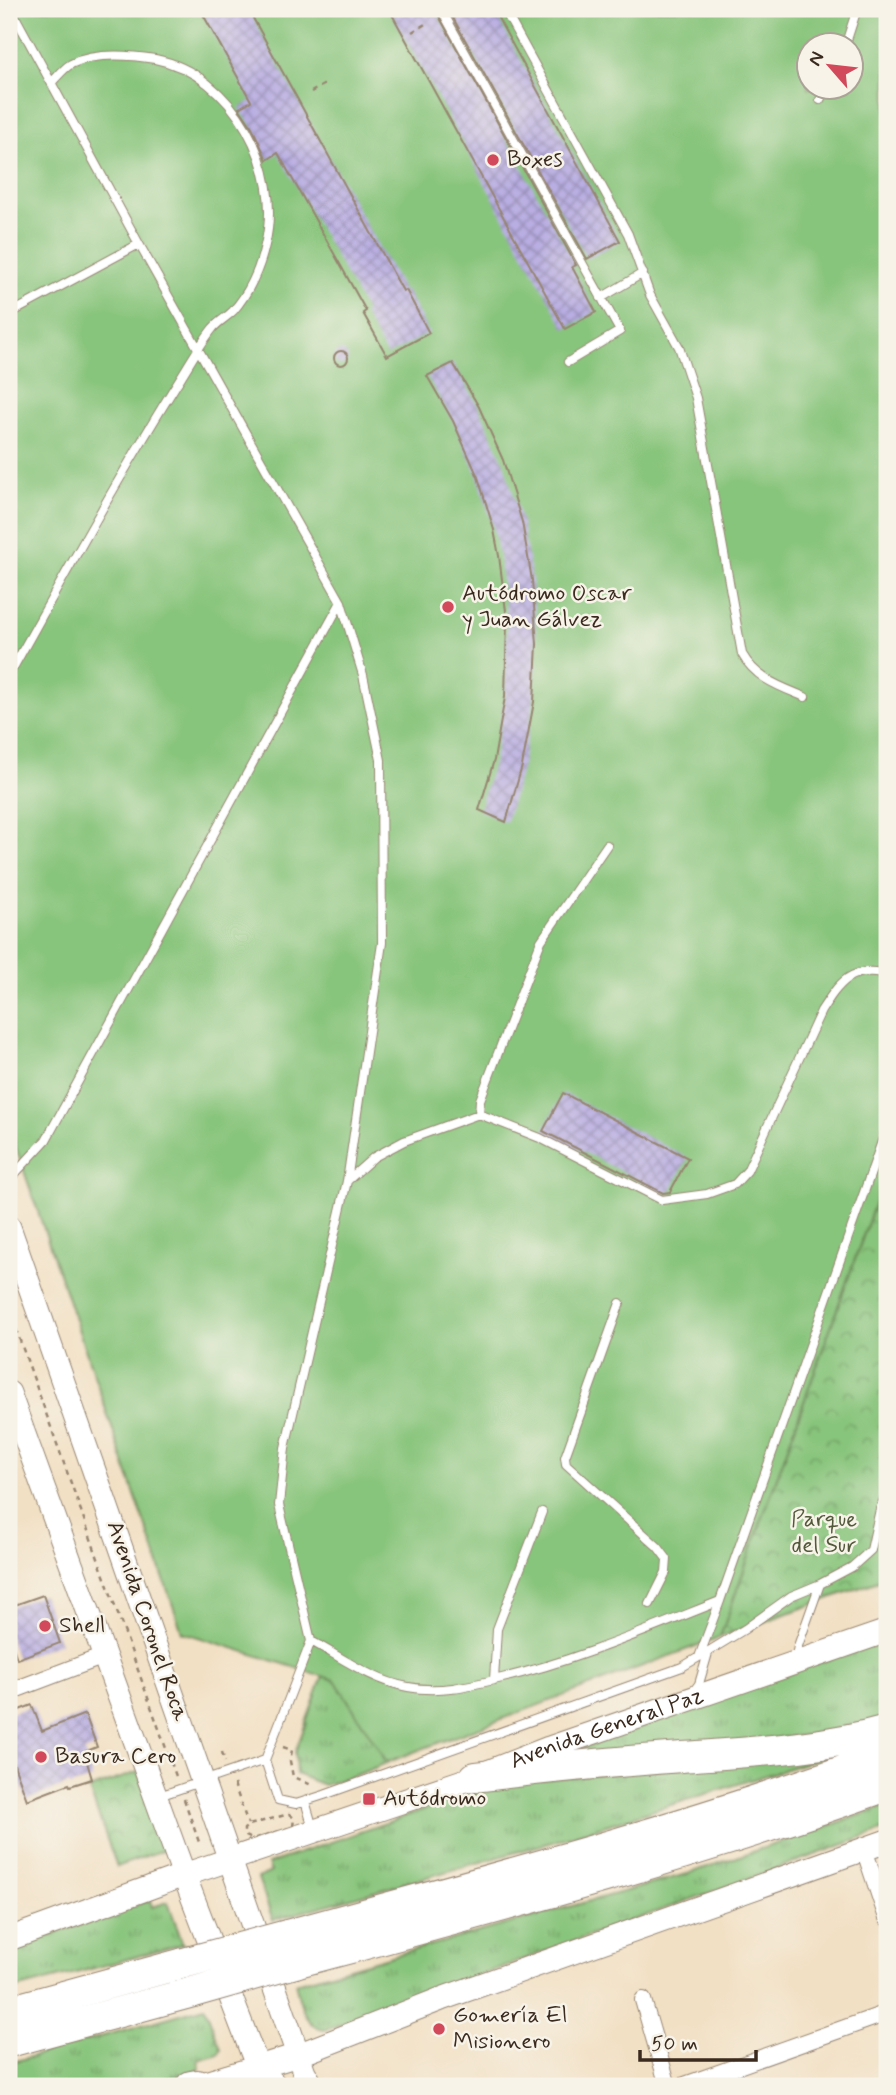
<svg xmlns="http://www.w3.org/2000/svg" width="896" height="2095" font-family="Mynerve,sans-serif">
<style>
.grass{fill:url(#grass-tufts);stroke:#62784c;stroke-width:2}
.park{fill:url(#park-crowns);stroke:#62784c;stroke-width:2}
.pitch{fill:#88c57b;stroke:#62784c;stroke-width:2;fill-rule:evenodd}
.building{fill:url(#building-cross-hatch)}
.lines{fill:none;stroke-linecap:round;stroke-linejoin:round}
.lane-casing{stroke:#968571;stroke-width:10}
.street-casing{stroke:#968571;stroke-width:18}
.secondary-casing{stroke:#968571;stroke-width:25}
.highway-casing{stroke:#968571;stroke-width:32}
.path{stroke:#968571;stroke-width:2.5;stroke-dasharray:5 5;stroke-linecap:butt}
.lane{stroke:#fff;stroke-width:8}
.street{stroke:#fff;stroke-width:16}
.secondary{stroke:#fff;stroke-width:23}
.highway{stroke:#fff;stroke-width:30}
.highway-bridge-casing{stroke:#968571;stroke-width:32;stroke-linecap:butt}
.highway-bridge{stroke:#fff;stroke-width:30}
.poi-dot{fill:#d1495b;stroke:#f7f3e8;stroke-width:2.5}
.labels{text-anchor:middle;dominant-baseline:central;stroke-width:5;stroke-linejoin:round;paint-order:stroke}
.poi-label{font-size:23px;fill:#3b2a1e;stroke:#f7f3e8;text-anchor:start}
.park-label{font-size:23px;fill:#52583a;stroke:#f7f3e8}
.street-label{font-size:23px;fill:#3b2a1e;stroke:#f7f3e8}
</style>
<defs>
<pattern id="grass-tufts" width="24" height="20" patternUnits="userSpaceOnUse" patternTransform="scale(1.75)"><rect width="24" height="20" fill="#88c57b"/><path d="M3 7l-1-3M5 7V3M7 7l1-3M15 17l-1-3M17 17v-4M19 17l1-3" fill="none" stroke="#70a064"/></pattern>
<pattern id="park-crowns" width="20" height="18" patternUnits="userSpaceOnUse" patternTransform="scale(1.75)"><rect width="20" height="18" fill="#88c57b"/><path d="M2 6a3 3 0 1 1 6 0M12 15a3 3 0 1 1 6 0" fill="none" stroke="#70a064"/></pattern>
<pattern id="building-cross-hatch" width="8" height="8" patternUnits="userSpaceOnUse" patternTransform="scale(1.75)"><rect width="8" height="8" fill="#b9aee2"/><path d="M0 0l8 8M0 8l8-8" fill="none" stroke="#988eb7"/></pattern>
</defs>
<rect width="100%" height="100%" fill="#f7f3e8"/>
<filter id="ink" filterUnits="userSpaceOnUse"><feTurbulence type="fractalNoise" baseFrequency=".0143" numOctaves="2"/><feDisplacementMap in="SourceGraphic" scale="14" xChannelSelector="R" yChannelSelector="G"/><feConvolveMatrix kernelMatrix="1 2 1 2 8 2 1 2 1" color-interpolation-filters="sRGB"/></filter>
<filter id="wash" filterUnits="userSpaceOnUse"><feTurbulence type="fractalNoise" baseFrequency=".00686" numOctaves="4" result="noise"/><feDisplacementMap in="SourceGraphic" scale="28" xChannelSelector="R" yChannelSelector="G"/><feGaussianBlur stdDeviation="1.57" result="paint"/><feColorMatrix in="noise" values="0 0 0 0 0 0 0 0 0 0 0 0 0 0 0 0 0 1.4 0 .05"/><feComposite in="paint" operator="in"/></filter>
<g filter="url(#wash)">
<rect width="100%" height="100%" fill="#f2e0c4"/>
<path class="grass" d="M887,1638V1719L808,1735L546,1761Z
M323,1676L336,1679L451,1737L359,1774L324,1785L296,1774L295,1753Z
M837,1753L552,1842L273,1920L258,1878L271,1872L268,1864L500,1783Z
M887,1806V1829L385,2009L324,2030C303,2027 300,1999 295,1983L687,1874Z
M150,1900L152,1907L168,1902L183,1944L9,1991V1950Z
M205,2007L221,2049L219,2054L198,2060L200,2069L142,2086H9V2063Z"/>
<path class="park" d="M887,1169V1578L720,1637Z
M138,1772L165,1849L117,1867L89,1789Z"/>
<path class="pitch" d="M9,9H887V1169L720,1637L387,1762L335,1680L182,1632L9,1127ZM808,46H850V88H808Z"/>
<g id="blocks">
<path class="building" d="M200,9H248L403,291L406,290L429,333L387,356L363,313L366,311L278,153L267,160L252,127L239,108L251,101Z
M389,9H435L576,265L572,267L596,312L565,329Z
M448,9H493L620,241L587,259Z
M334 358a7 7 0 1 1 14 0a7 7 0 1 1-14 0Z
M453,363L479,407L503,460L522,522L532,580L537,644L534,702L522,766L506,822L479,810L494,760L505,697L507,619L499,556L494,530L478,477L453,421L427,376Z
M563,1093L688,1158L670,1192L663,1193L543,1131Z
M43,1595L60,1643L17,1659L9,1635V1607Z
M32,1705L42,1731L85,1714L97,1747L84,1752L92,1779L70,1786L69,1784L27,1800L9,1751V1714Z"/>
</g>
</g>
<g filter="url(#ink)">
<use href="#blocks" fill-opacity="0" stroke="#968571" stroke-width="2"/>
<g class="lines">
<g class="lane-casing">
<path id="lane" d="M11,9L139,244L341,602L363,675L381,760L382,943L347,1181L285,1448L279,1505L311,1641L265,1760L278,1800L296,1804L324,1795L682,1667L699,1657L720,1601
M441,9L620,331L568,362
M504,9L628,234L650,295L679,347L696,398L742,654C756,679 779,686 805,697
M845,46L857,9
M820,100L826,88
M601,298L643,273
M9,314L139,244
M9,675C65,575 120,474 181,377C191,361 201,343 213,328C219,321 227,317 233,311C249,293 260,268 265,245C284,170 233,74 155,59C130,55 95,52 71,64C64,68 58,76 52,82
M479,1114L480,1100L541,941L607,845
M9,1180L46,1140L341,602
M347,1181L374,1157L404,1141L479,1114L540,1138L662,1200L707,1194L735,1184L747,1171L821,1011C839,983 851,965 887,974
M620,1303L565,1457L566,1464L658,1547L667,1559L666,1572L650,1604
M311,1641C341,1657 373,1681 408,1687C438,1693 468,1686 498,1679C575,1661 647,1630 720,1601L887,1127
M699,1657L745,1629L791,1596L820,1584L852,1567L871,1550L880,1509L887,1492
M795,1661L798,1646L820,1584
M494,1680L497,1629L542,1512
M693,1692L699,1684L708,1653
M159,1796L265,1760
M305,1801L313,1828"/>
</g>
<g class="street-casing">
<path id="street" d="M9,1692L104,1656
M864,1849L887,1918
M643,2000L668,2086
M682,2086L887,2013"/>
</g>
<g class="secondary-casing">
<g id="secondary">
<path d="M9,1227L304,2072L312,2086"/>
<path d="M9,1393L184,1875L258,2068L276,2086"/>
<path id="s1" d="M9,1939L184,1875L475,1777L549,1748L887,1631"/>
<path d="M195,2086L298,2055L441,1999L887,1841"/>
</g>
</g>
<g class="highway-casing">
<path id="highway" d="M475,1777C544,1768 613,1762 682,1757C751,1752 820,1749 887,1730
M287,1935C488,1880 691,1827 887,1755
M295,1963C494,1909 693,1856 887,1786
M9,2011L184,1963
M9,2042L193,1992
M191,2086L197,2085"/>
</g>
<path class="path" d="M412,32L427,23
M311,92L325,84
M9,1310L177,1779
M283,1747L292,1750L290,1761L293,1777L314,1786
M222,1752L225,1762
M234,1784L248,1824
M184,1799L200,1845
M289,1814L294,1818L293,1827L256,1838H250L244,1835V1829L249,1825Z"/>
<use href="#lane" class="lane"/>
<use href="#street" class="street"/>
<use href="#secondary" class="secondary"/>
<use href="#highway" class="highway"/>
<g class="highway-bridge-casing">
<path id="highway-bridge" d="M184,1963L287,1935
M193,1992L295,1963"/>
</g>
<use href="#highway-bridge" class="highway-bridge"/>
</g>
</g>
<g class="poi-dot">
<circle cx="493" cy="160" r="7"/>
<circle cx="448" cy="607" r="7"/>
<circle cx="45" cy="1626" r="7"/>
<circle cx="41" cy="1757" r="7"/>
<rect x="362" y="1792" width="14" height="14" rx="3.5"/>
<circle cx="439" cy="2029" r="7"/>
</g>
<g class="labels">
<g class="poi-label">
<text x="507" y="160">Boxes</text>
<text x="462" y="594">Autódromo Oscar<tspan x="462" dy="26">y Juan Gálvez</tspan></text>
<text x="59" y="1626">Shell</text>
<text x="55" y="1757">Basura Cero</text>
<text x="383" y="1799">Autódromo</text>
<text x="453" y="2016">Gomería El<tspan x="453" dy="26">Misionero</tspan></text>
</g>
<g class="park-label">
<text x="824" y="1520">Parque<tspan x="824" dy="26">del Sur</tspan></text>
</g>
<g class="street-label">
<text transform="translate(147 1621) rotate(71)">Avenida Coronel Roca</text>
<text stroke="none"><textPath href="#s1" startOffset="634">Avenida General Paz</textPath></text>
</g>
</g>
<rect width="896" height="2095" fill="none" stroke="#f7f3e8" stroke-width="35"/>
<g transform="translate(830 66) rotate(298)"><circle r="33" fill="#f7f3e8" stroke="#aca397" stroke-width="2"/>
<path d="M0-5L12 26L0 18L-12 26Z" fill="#d1495b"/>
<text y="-10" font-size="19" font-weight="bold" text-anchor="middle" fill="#3b2a1e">N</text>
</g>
<path d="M640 2050v10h116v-10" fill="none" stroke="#3b2a1e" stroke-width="3.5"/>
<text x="651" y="2050" font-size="21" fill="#3b2a1e" stroke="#f7f3e8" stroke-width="5" paint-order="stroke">50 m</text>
</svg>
